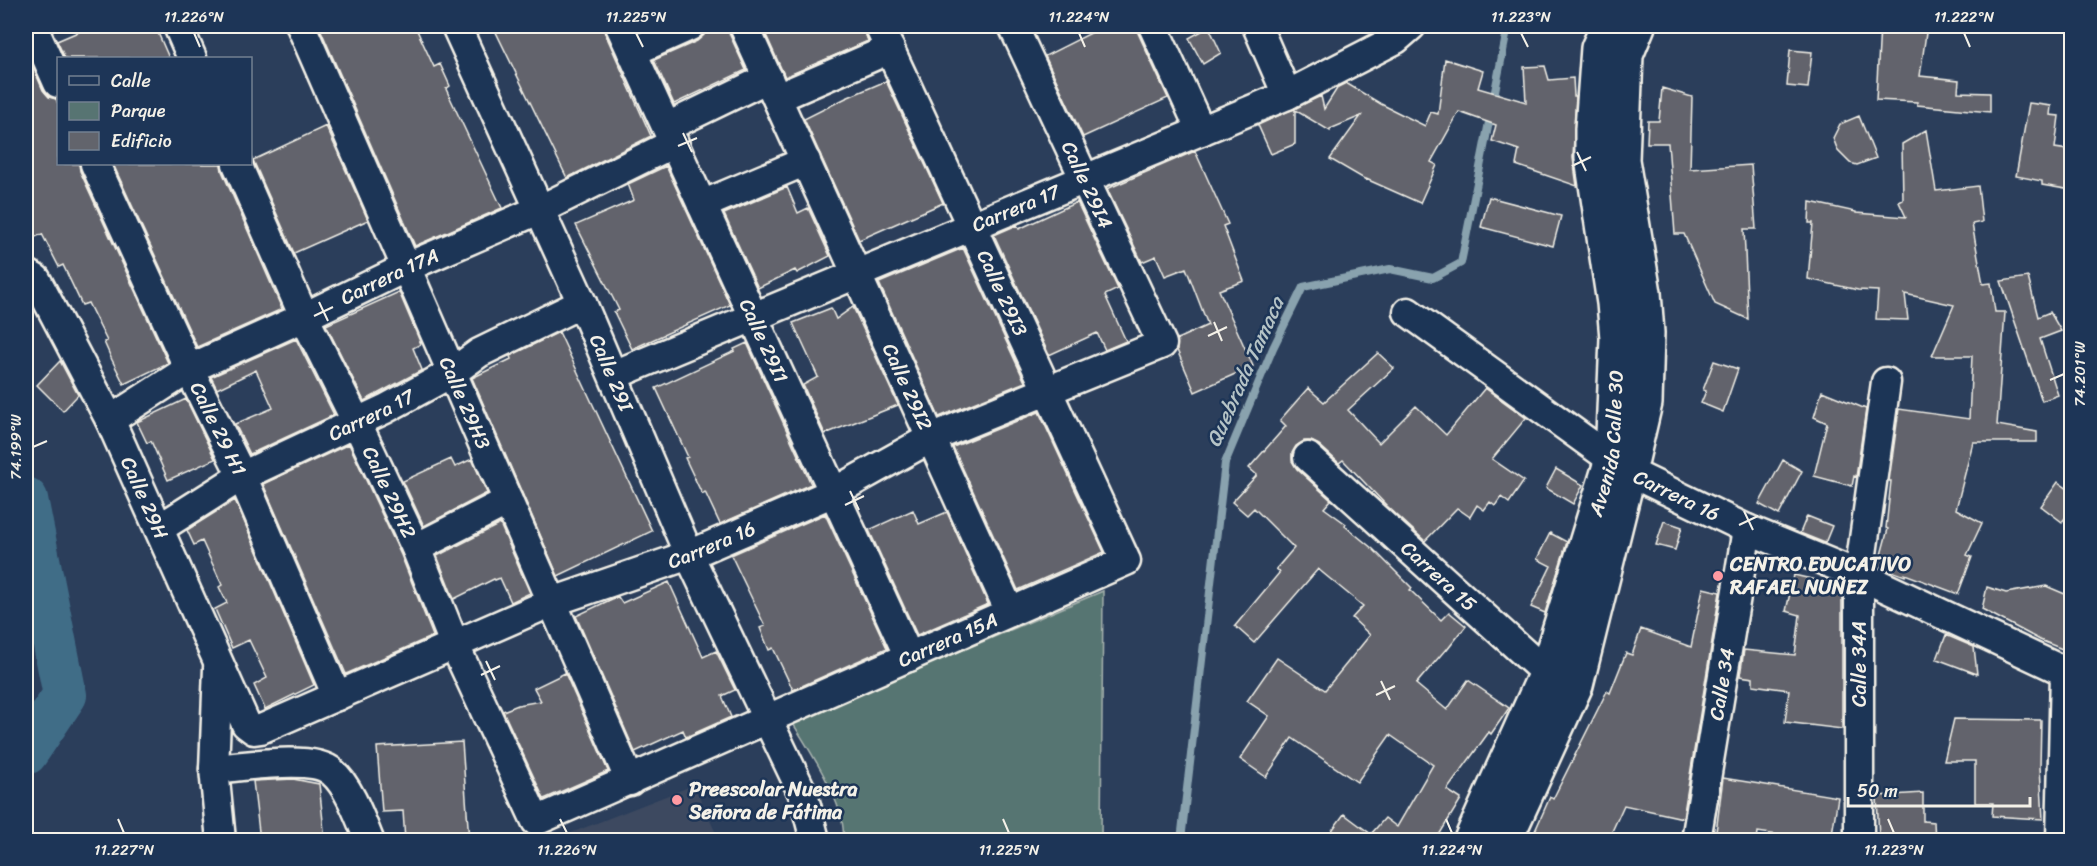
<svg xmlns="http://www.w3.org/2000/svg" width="2097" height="866" font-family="Sriracha,sans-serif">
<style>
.built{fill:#3c4960}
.green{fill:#577472;stroke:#a6b2ad;stroke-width:1.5}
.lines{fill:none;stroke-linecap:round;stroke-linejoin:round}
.stream{stroke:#89a2ae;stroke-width:8}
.river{stroke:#416d87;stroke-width:44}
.building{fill:#62646c;stroke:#f4f1e8;stroke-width:1.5}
.street-casing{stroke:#f4f1e8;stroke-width:33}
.secondary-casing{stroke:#f4f1e8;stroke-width:38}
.street{stroke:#1d3557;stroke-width:28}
.secondary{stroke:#1d3557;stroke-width:33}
.ticks{fill:none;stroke:#f4f1e8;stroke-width:2}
.poi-dot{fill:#ff9aa2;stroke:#1d3557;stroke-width:2}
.labels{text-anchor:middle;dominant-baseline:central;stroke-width:5;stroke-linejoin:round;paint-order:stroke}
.street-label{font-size:20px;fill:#f4f1e8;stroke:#1d3557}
.poi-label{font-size:20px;font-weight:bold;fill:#f4f1e8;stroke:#1d3557;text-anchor:start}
.water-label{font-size:21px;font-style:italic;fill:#b5c3c6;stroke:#1d3557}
.neatline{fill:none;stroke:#f4f1e8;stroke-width:2}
.ticks-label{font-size:15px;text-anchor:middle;fill:#f4f1e8}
</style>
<rect width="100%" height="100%" fill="#2b3e5b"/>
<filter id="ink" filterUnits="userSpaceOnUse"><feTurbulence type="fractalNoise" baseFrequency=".0167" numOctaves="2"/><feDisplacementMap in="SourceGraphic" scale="12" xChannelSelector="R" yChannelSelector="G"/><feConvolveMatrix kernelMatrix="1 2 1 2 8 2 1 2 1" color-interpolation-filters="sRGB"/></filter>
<g filter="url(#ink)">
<path class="built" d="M694,785L719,840H553Z"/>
<path class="green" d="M1103,591L1101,840H843C848,808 809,749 792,722Z"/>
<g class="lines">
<path class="stream" d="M1493,101L1508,26
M1181,840L1225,463L1273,348L1303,287L1390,269L1433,278L1461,263L1491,112"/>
<path class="river" d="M26,499L65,695L26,753"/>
</g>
<path class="building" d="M92,26H155L169,58H65L57,41Z
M319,26H415L434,67L440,64L450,86L446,89L502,208L415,246Z
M493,26H604L605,33L651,136L567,178Z
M706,26H728L729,33L746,70L674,104L654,60L697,41L704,35Z
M762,26H863L868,41L785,77Z
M1093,26H1137L1138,33L1168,98L1083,137L1045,56L1095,31Z
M1880,26H1927L1920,76L1959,80L1958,92L1990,93V112L1917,105V102L1876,100Z
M1209,27L1221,53L1203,64L1189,38Z
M1790,50L1812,52L1808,88L1787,86Z
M26,51L43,90L49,97L56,99L58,104V164H79L80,171L168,363L124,384L112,360L104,342L107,341L88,303L82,305L63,265L59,267L42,234L26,241Z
M1445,59L1483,71L1478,88L1526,102L1524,67L1545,66L1549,80L1573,78L1574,96H1576L1573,158L1577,186L1516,165L1519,150L1492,141L1496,125L1459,112L1431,162L1437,165L1420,203L1366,179V180L1330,159L1361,116L1330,129V131L1295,110V144L1271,154L1258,125L1321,96L1324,109L1338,87L1346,83L1381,104L1425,126L1431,112L1438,114Z
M886,81L943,203L859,240L804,119L846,98Z
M1662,88L1692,97L1690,169L1751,165L1756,229H1744L1748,319L1715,304L1684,234H1675L1668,143H1647L1648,121H1659Z
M2029,103L2051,106L2050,115L2059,116L2055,148L2068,150L2067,157L2072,158V190L2042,185V181L2016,176Z
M1859,116L1876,158L1857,165L1850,163L1838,151L1833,138L1840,124Z
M326,126L368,220L294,253L253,160Z
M1926,130L1936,191L1978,186L1982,222L1972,224L1983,284L1991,283L1995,312H2005L1997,425L2037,432V442H1973L1956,509L1982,523L1967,555L1972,557L1958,594L1905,574V576L1878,566L1888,529L1886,528L1891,481H1889L1899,409L1969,419L1972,356H1932L1954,305L1905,294L1908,320L1876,319L1878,291L1858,290L1808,279L1813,223H1809L1810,202L1856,212V213L1906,217L1899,202L1903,200L1902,144Z
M1195,151L1228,224L1223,226L1244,281L1219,290L1253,366L1195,392L1177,350V339L1208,325L1186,268L1165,276L1156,256L1142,262L1107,189Z
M113,164H221L222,171L282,309L197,347Z
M666,166L730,305L632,349L614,312L619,310L576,225L634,200L628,184Z
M787,187L798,213L808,208L830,256L797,273L795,270L758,288L724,214Z
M1489,197L1561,216L1553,246L1481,227Z
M1077,202L1118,289L1105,295L1126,341L1105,350L1097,333L1049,355L994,235L1017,225L1019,229Z
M963,248L1025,382L939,417L879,283Z
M2028,277L2038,317L2050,312L2061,331L2040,339L2058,395L2042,401L2001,281Z
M399,292L421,344L413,348L422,370L364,401L326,325Z
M853,307L898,405L825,434L803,385L818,377L793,323L831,308L836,319Z
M559,332L652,531L558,576L472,378L511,359L510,356Z
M296,339L334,415L250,454L235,424L273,408L256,370L217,389L211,377Z
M747,343L811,484L720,524L705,492L702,494L685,458L688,457L656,388L735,351L734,349Z
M1378,353L1394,368L1348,410L1379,443L1416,406L1446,435L1485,388L1526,418L1492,459L1524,481L1509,503L1501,497L1495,506L1490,502L1484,510L1477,505L1470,517L1457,508L1425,541L1387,506L1343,460L1339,463L1319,445L1311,441H1304L1296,446L1292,453V461L1297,469L1331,500L1324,508L1346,524L1345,526L1373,549L1412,588L1410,590L1441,620L1449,612L1466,626L1447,650L1446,649L1416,684L1447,710L1468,680L1509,708L1491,734L1489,732L1447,790L1461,799L1436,840H1340L1330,833L1344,814L1371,834L1385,818L1397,827L1433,765L1390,735L1357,782L1292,738L1266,777L1240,759L1269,716L1247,701L1277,658L1325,690L1370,635L1352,618L1363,606L1318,569L1254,643L1235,626L1280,572L1276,569L1294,548L1254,508L1247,515L1232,502L1257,475L1249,468L1286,426L1280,420L1308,388L1324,402Z
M60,361L78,395L63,411L37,385Z
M1714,361L1738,369L1723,412L1701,403L1706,391L1703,390Z
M1822,391L1866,409L1856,477L1854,476L1852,486L1814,476L1827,423L1814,417Z
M186,399L215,459L168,480L151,441L147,443L137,422Z
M1039,412L1104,552L1018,590L953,447Z
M349,444L401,555L433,636L346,674L263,484Z
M451,459L455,467L472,459L487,493L424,526L403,481Z
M1783,460L1802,471L1779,515L1759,504Z
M1556,469L1583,485L1573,504L1546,488Z
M2058,482L2072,492V509L2062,522L2041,506Z
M235,500L314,685L265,709L254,685L267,678L249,640L232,648L215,609L227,603L219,587L222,585L202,541L194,545L187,530Z
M913,510L919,524L947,512L988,604L917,635L869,530Z
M825,514L887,648L793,690L773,648L769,650L760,628L765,626L731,555Z
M1807,516L1832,526L1825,543L1800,533Z
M1664,521L1682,527L1675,550L1656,545Z
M500,524L530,593L511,602L500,578L495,580L494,579L454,599L437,556Z
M1550,533L1567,542L1545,613L1531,607L1551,566L1537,559Z
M1794,575L1842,586V729L1785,722L1789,690L1753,685V678L1740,676L1744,650L1795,655L1800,615L1786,611Z
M669,582L703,657L716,651L735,690L722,696L731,717L686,737L683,730L635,752L576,616L612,599L618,597L622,603Z
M2046,586L2072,597V653L2040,640L1982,609L1987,587L2006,593Z
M1703,588L1720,592L1683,818L1624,805L1608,840H1531L1550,797L1553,799L1607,691L1610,693L1626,653L1632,655L1641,629L1691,647Z
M1946,635L1974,647L1977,674L1937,659Z
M565,673L608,771L544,799L503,711L518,705L541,701L534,688Z
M1954,719L2041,720L2040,767L2043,819L1992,816L1993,803H1975V761H1944Z
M462,742L469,840H405L403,811L382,812L377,747Z
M1723,778L1838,797L1831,840H1812L1758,832L1757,840H1715Z
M293,779L319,784L325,840H260L253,781Z
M1923,793V821L1934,822L1935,840H1879L1877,796Z"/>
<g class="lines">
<g class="street-casing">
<g id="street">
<path d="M178,26L192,58"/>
<path id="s1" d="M301,26L630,781"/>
<path id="s2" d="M456,26L582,303L689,555L803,794L815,840"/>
<path id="s3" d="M620,26L909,657"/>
<path id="s4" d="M744,26L1010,612"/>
<path d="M1153,26L1201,131"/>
<path d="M1257,26L1287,95"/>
<path d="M33,27L58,83"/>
<path d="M632,52L690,26"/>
<path d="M777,98L890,49"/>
<path d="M667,127L768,78"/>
<path id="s5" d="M95,164L189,369L242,476L337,696"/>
<path id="s6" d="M237,164L304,317L357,423L416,548L455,646L536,821L1126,561L879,26"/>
<path d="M702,205L806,161"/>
<path id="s7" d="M26,273L36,279L110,420L246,724L254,730L261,729L552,602L689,555L834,492L931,438L1162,344L1013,26"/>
<path id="s8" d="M1408,312L1629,472L1747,529L1859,575L2072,675"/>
<path id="s9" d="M614,375L1287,95L1396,39L1411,26"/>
<path id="s10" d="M110,420L189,369L304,317L407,267L541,209L674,143"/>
<path id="s11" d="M1308,457L1546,673L1566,681"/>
<path id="s12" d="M160,528L242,476L385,409L453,372L479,353L582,303"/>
<path d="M416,548L508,501"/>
<path d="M218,668L214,769L221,840"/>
<path d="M214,769C240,767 313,754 332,772C349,786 361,820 369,840"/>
<path id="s13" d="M1696,840L1747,529"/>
<path d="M1859,840V575L1886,382"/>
<path d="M2061,840L2065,673"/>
</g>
</g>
<g class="secondary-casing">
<g id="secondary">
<path id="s14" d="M1471,840L1546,673L1612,459L1617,338L1614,303L1592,158V129L1598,48L1608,26"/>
<path d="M1505,840L1576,685L1629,472L1645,403L1647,333L1644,293L1622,160L1626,55L1638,26"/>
</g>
</g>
<use href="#street" class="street"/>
<use href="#secondary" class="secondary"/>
</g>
</g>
<path class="ticks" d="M194,33L200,47M636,33L643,47M1079,33L1085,47M1521,33L1528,47M1964,33L1970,47M683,133L692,152M678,146L697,138M1577,152L1586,171M1572,166L1591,157M319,302L328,321M314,316L333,307M1214,322L1222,341M1208,336L1227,327M2050,380L2064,374M33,447L47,441M850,491L859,510M845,505L864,496M1744,511L1753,530M1739,525L1758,516M486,661L495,680M481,675L500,666M1381,681L1390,700M1376,695L1395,686M118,819L124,833M560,819L567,833M1003,819L1009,833M1446,819L1452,833M1888,819L1894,833"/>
<g class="poi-dot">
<circle cx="1718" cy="576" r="6"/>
<circle cx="677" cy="800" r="6"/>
</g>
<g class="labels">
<g class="street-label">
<text transform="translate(1087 185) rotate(65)">Calle 29I4</text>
<text stroke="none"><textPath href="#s9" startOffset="435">Carrera 17</textPath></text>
<text stroke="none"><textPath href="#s10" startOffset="315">Carrera 17A</textPath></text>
<text transform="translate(1002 293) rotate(65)">Calle 29I3</text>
<text stroke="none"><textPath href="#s3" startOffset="346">Calle 29I1</textPath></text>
<text stroke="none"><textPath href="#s2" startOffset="380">Calle 29I</textPath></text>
<text stroke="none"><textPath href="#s4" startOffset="396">Calle 29I2</textPath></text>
<text stroke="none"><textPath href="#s1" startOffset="411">Calle 29H3</textPath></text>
<text stroke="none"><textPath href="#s12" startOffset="240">Carrera 17</textPath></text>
<text stroke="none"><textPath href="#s5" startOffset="292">Calle 29 H1</textPath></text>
<text stroke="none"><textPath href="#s14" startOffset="422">Avenida Calle 30</textPath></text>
<text stroke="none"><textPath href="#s6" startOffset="362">Calle 29H2</textPath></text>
<text stroke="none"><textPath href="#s8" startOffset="326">Carrera 16</textPath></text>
<text stroke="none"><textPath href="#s7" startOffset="256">Calle 29H</textPath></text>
<text stroke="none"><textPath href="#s7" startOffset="1008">Carrera 16</textPath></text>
<text stroke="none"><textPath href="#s11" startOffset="177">Carrera 15</textPath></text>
<text stroke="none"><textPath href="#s6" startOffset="1172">Carrera 15A</textPath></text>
<text transform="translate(1859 664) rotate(-90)">Calle 34A</text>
<text stroke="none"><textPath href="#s13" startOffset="158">Calle 34</textPath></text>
</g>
<g class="poi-label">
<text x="1730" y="564">CENTRO EDUCATIVO<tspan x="1730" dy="23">RAFAEL NUÑEZ</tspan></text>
<text x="689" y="789">Preescolar Nuestra<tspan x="689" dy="23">Señora de Fátima</tspan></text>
</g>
<g class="water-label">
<text transform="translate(1245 372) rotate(-66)">Quebrada Tamaca</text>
</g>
</g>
<rect width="2097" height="866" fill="none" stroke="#1d3557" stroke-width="66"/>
<rect x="57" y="57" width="195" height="108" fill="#1d3557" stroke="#738091" stroke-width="1.5"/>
<rect x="69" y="76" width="30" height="9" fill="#1d3557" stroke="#738091" stroke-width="1.5"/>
<text x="111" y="87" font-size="18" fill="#f4f1e8">Calle</text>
<rect x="69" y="102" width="30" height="18" fill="#577472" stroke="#738091" stroke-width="1.5"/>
<text x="111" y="117" font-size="18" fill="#f4f1e8">Parque</text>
<rect x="69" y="132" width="30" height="18" fill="#62646c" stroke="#738091" stroke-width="1.5"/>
<text x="111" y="147" font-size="18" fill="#f4f1e8">Edificio</text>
<path d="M1848 797v9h182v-9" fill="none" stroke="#f4f1e8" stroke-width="3"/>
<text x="1857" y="797" font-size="18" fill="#f4f1e8" stroke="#1d3557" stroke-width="4.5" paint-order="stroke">50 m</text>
<rect x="33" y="33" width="2031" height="800" class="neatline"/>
<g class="ticks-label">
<text x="194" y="22">11.226°N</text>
<text x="636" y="22">11.225°N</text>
<text x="1079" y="22">11.224°N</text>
<text x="1521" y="22">11.223°N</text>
<text x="1964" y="22">11.222°N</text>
<text transform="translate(2080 374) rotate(-90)" y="5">74.201°W</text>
<text transform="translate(16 447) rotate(-90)" y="5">74.199°W</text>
<text x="124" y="855">11.227°N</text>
<text x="567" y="855">11.226°N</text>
<text x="1009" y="855">11.225°N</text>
<text x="1452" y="855">11.224°N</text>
<text x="1894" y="855">11.223°N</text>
</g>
</svg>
